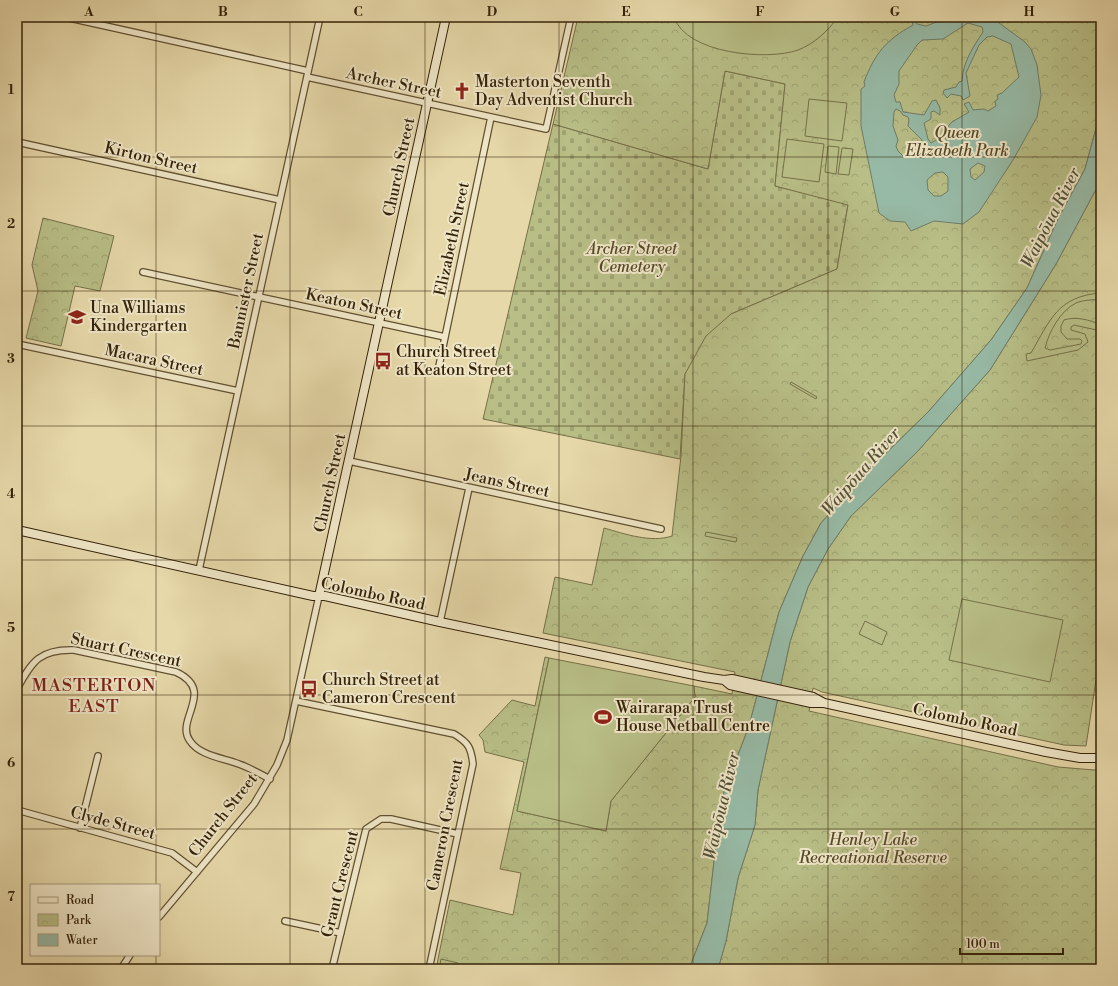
<svg xmlns="http://www.w3.org/2000/svg" width="1118" height="986" font-family="'Libre Bodoni',serif">
<style>
.cemetery{fill:url(#cemetery-stones);stroke:#767048}
.park{fill:url(#park-crowns);stroke:#767048}
.garden{fill:#b8be86;stroke:#767048}
.water{fill:#97baa6;stroke:#6f7d67;fill-rule:evenodd}
.lines{fill:none;stroke-linecap:round;stroke-linejoin:round}
.street-casing{stroke:#605031;stroke-width:8}
.secondary-casing{stroke:#342209;stroke-width:10}
.street{stroke:#efe6c7;stroke-width:5.5}
.secondary{stroke:#efe6c7;stroke-width:8}
.grid{fill:none;stroke:#342209;stroke-width:1;stroke-opacity:0.55}
.labels{text-anchor:middle;dominant-baseline:central;stroke-width:4;stroke-linejoin:round;paint-order:stroke}
.poi-label{font-size:16px;fill:#342209;stroke:#efe6c7;text-anchor:start}
.street-label{font-size:16px;fill:#342209;stroke:#efe6c7}
.park-label{font-size:16px;font-style:italic;fill:#554928;stroke:#efe6c7}
.water-label{font-size:17px;font-style:italic;fill:#525038;stroke:#efe6c7}
.quarter-label{font-size:18px;letter-spacing:1px;fill:#7a1f14;stroke:#efe6c7}
.neatline{fill:none;stroke:#342209;stroke-width:1.5}
.grid-label{font-size:13px;text-anchor:middle;font-weight:bold;fill:#342209}
</style>
<defs>
<pattern id="cemetery-stones" width="16" height="16" patternUnits="userSpaceOnUse"><rect width="16" height="16" fill="#b8be86"/><path d="M2 7V4a2 2 0 0 1 4 0v3zM10 15v-3a2 2 0 0 1 4 0v3z" fill="#9fa372"/></pattern>
<pattern id="park-crowns" width="20" height="18" patternUnits="userSpaceOnUse"><rect width="20" height="18" fill="#b8be86"/><path d="M2 6a3 3 0 1 1 6 0M12 15a3 3 0 1 1 6 0" fill="none" stroke="#9fa372"/></pattern>
</defs>
<rect width="100%" height="100%" fill="#e6d8a9"/>
<filter id="stains"><feTurbulence type="fractalNoise" baseFrequency=".005" numOctaves="4"/><feColorMatrix values="0 0 0 0 .2 0 0 0 0 .09 0 0 0 0 .02 0 0 0 .5 -.17"/></filter>
<radialGradient id="worn" r=".72"><stop offset=".6" stop-color="#630" stop-opacity="0"/><stop offset="1" stop-color="#630" stop-opacity=".3"/></radialGradient>
<path class="cemetery" d="M725,71L785,84L775,186L848,204L837,269L731,314L685,374L680,459L483,419L553,124L708,169Z"/>
<path class="park" d="M578,17H1101V110L1085,169L1057,221L1027,288L991,340L929,411L860,479L821,523L803,556L779,612L749,726L724,792L716,844L707,923L689,969H436L450,900L513,915L521,873L500,869L524,762L485,752L483,740L479,735L512,700L535,706L545,657L549,658L517,811L606,831L611,801L695,697L694,686L732,694L735,672L543,633L555,577L592,585L604,528C625,534 651,543 672,536L681,456L685,374L706,336L731,314L837,269L848,205L775,186L785,84L725,71L708,169L553,124Z
M1101,180V647L1086,746L1064,745L822,692L813,688L809,711L1058,767L1094,770L1101,769V969H718L726,941L738,878L755,825L758,790L790,642L808,587L828,549L851,516L917,452L990,370L1056,264Z
M43,218L114,236L100,291L75,286L61,346L26,338L38,291L32,265Z"/>
<path class="garden" d="M674,17H838C828,31 814,44 798,50C768,61 686,54 674,17Z
M809,99L847,103L842,141L805,136Z
M787,139L824,144L819,182L782,177Z
M828,146L839,147L836,174L825,172Z
M842,148L853,149L849,175L838,174Z
M1101,293V299C1093,300 1082,300 1076,303C1060,311 1049,332 1045,348L1050,350L1081,344L1082,341L1080,339H1067L1061,332V326L1064,320C1076,316 1090,320 1101,325V331L1074,325L1071,327V330L1085,334L1088,342L1078,350L1027,361L1026,354L1031,353C1050,320 1058,296 1101,293Z
M791,382L817,397L816,399L790,384Z
M706,532L737,538L736,542L705,536Z
M962,599L1063,620L1050,682L949,660Z
M865,621L887,632L882,645L859,634Z
M549,658L694,686L695,697L611,801L606,831L517,811Z
M441,959L458,963L457,969H439Z"/>
<path class="water" d="M911,17H914L917,24L926,26L950,17H991L1025,42L1031,49L1037,65L1041,95L1037,117L1013,160L979,212L963,224L934,221L911,231L905,222L890,221L879,213L861,126V89L865,86L864,82C875,53 886,40 913,25ZM968,23L982,27L983,32C973,47 963,62 962,81L959,82L956,87L944,90L943,93L947,98L951,94L961,96L963,100L970,96L966,73L979,45L987,37L993,36L1011,44L1019,77L1002,93L997,95L998,99L995,101L996,106L988,111L984,109L973,110L969,102L964,104L969,112L952,122L944,131L946,141L941,143L936,140L931,143L928,139L924,123L931,119V112L934,111L940,115V108L936,100L932,101L924,115L903,112L900,102H896L894,95L899,84V71L917,45L922,40L943,39ZM896,109L900,111L903,115L908,117L909,120L908,126L922,140L919,147L925,154V158L903,156L898,151L896,146L898,140L893,126L894,112ZM978,163L985,166L984,172L975,180L971,177L970,169ZM943,172L948,177V191L941,196H934L928,190L927,180L935,173Z
M1101,110V180L1056,264L990,370L917,452L851,516L828,549L808,587L790,642L758,790L755,825L738,878L726,941L718,969H689L707,923L716,844L724,792L749,726L779,612L803,556L821,523L860,479L929,411L991,340L1027,288L1057,221L1085,169Z"/>
<g class="lines">
<g class="street-casing">
<path id="street" d="M65,17L308,71
M307,77L546,129L571,17
M17,142L280,200
M143,272L445,337
M17,344L238,391
M439,366L491,117
M349,461L661,529
M199,570L320,17
M440,622L469,488
M17,689C32,661 40,649 74,650L176,672C217,691 174,720 190,741C200,756 224,758 239,764C250,768 260,774 270,779
M296,701L454,734C469,743 471,748 473,764L429,969
M17,810L172,853L197,872
M80,828L98,756
M159,917L254,804L277,765L287,740L319,596
M285,921L341,933
M121,969L130,955
M332,969L366,829L381,819H391L458,834"/>
</g>
<g class="secondary-casing">
<path id="secondary" d="M17,530L313,596H325L440,622L704,677L724,680L732,679L813,697L824,703L1046,752L1080,758H1101
M319,596L446,17
M724,680L730,685L811,703H823"/>
</g>
<use href="#street" class="street"/>
<use href="#secondary" class="secondary"/>
</g>
<path class="grid" d="M156,17V885M290,17V969M425,17V969M559,17V969M693,17V969M828,17V969M962,17V969M17,157H1101M17,291H1101M17,426H1101M17,560H1101M17,695H1101M17,829H1101M156,955V969"/>
<defs>
<g id="church-bare" transform="scale(1.38)"><path d="M-1.2-6h2.4v3.5h3.3v2.4h-3.3V6h-2.4V-.1h-3.3v-2.4h3.3Z" fill="#8f2418" stroke="#efe6c7" stroke-width="2.5" paint-order="stroke"/></g>
<g id="school-bare" transform="scale(1.38)"><path d="M0-5L7-2L0 1L-7-2ZM-4 1L0 2.5L4 1V4Q0 6-4 4Z" fill="#8f2418" stroke="#efe6c7" stroke-width="2.5" paint-order="stroke"/></g>
<g id="bus-bare" transform="scale(1.38)"><path d="M-5-6H5V4H4V6H2V4H-2V6H-4V4H-5ZM-3.5-4V0h7V-4ZM-3.5 1.2v1.5H-2V1.2ZM2 1.2v1.5H3.5V1.2Z" fill="#8f2418" stroke="#efe6c7" stroke-width="2.5" paint-order="stroke"/></g>
<g id="stadium-bare" transform="scale(1.38)"><path d="M0-5a6.5 5 0 1 0 0 10a6.5 5 0 1 0 0-10ZM-3.5-1.8h7v3.6h-7Z" fill="#8f2418" stroke="#efe6c7" stroke-width="2.5" paint-order="stroke"/></g>
</defs>
<g fill-rule="evenodd">
<use href="#church-bare" x="462" y="91"/>
<use href="#school-bare" x="77" y="317"/>
<use href="#bus-bare" x="383" y="361"/>
<use href="#bus-bare" x="309" y="689"/>
<use href="#stadium-bare" x="603" y="717"/>
</g>
<g class="labels">
<g class="poi-label">
<text x="475" y="82">Masterton Seventh<tspan x="475" dy="18">Day Adventist Church</tspan></text>
<text x="90" y="308">Una Williams<tspan x="90" dy="18">Kindergarten</tspan></text>
<text x="396" y="352">Church Street<tspan x="396" dy="18">at Keaton Street</tspan></text>
<text x="322" y="680">Church Street at<tspan x="322" dy="18">Cameron Crescent</tspan></text>
<text x="616" y="708">Wairarapa Trust<tspan x="616" dy="18">House Netball Centre</tspan></text>
</g>
<g class="street-label">
<text transform="translate(394 83) rotate(12)">Archer Street</text>
<text transform="translate(151 158) rotate(13)">Kirton Street</text>
<text transform="translate(399 167) rotate(-78)">Church Street</text>
<text transform="translate(452 239) rotate(-78)">Elizabeth Street</text>
<text transform="translate(246 291) rotate(-78)">Bannister Street</text>
<text transform="translate(354 304) rotate(12)">Keaton Street</text>
<text transform="translate(154 360) rotate(12)">Macara Street</text>
<text transform="translate(330 483) rotate(-78)">Church Street</text>
<text transform="translate(507 483) rotate(12)">Jeans Street</text>
<text transform="translate(373 594) rotate(12)">Colombo Road</text>
<text transform="translate(126 650) rotate(12)">Stuart Crescent</text>
<text transform="translate(965 720) rotate(12)">Colombo Road</text>
<text transform="translate(223 815) rotate(-52)">Church Street</text>
<text transform="translate(113 823) rotate(15)">Clyde Street</text>
<text transform="translate(445 825) rotate(-79)">Cameron Crescent</text>
<text transform="translate(340 884) rotate(-76)">Grant Crescent</text>
</g>
<g class="park-label">
<text x="957" y="133">Queen<tspan x="957" dy="18">Elizabeth Park</tspan></text>
<text x="632" y="249">Archer Street<tspan x="632" dy="18">Cemetery</tspan></text>
<text x="873" y="840">Henley Lake<tspan x="873" dy="18">Recreational Reserve</tspan></text>
</g>
<g class="water-label">
<text transform="translate(1051 218) rotate(-63)">Waipōua River</text>
<text transform="translate(861 472) rotate(-49)">Waipōua River</text>
<text transform="translate(722 806) rotate(-77)">Waipōua River</text>
</g>
<g class="quarter-label">
<text x="94" y="685">MASTERTON<tspan x="94" dy="21">EAST</tspan></text>
</g>
</g>
<rect width="1118" height="986" fill="none" stroke="#e6d8a9" stroke-width="44"/>
<rect x="30" y="884" width="130" height="72" fill="#efe6c7" stroke="#a4987b"/>
<rect x="38" y="897" width="20" height="6" fill="#efe6c7" stroke="#a4987b"/>
<text x="66" y="904" font-size="12" fill="#342209">Road</text>
<rect x="38" y="914" width="20" height="12" fill="url(#park-crowns)" stroke="#a4987b"/>
<text x="66" y="924" font-size="12" fill="#342209">Park</text>
<rect x="38" y="934" width="20" height="12" fill="#97baa6" stroke="#a4987b"/>
<text x="66" y="944" font-size="12" fill="#342209">Water</text>
<path d="M960 948v6h103v-6" fill="none" stroke="#342209" stroke-width="2"/>
<text x="966" y="948" font-size="12" fill="#342209" stroke="#efe6c7" stroke-width="3" paint-order="stroke">100 m</text>
<rect x="22" y="22" width="1074" height="942" class="neatline"/>
<g class="grid-label">
<text x="89" y="16">A</text>
<text x="223" y="16">B</text>
<text x="358" y="16">C</text>
<text x="492" y="16">D</text>
<text x="626" y="16">E</text>
<text x="760" y="16">F</text>
<text x="895" y="16">G</text>
<text x="1029" y="16">H</text>
<text x="11" y="94">1</text>
<text x="11" y="228">2</text>
<text x="11" y="363">3</text>
<text x="11" y="498">4</text>
<text x="11" y="632">5</text>
<text x="11" y="767">6</text>
<text x="11" y="901">7</text>
</g>
<rect width="100%" height="100%" filter="url(#stains)"/>
<rect width="100%" height="100%" fill="url(#worn)"/>
</svg>
